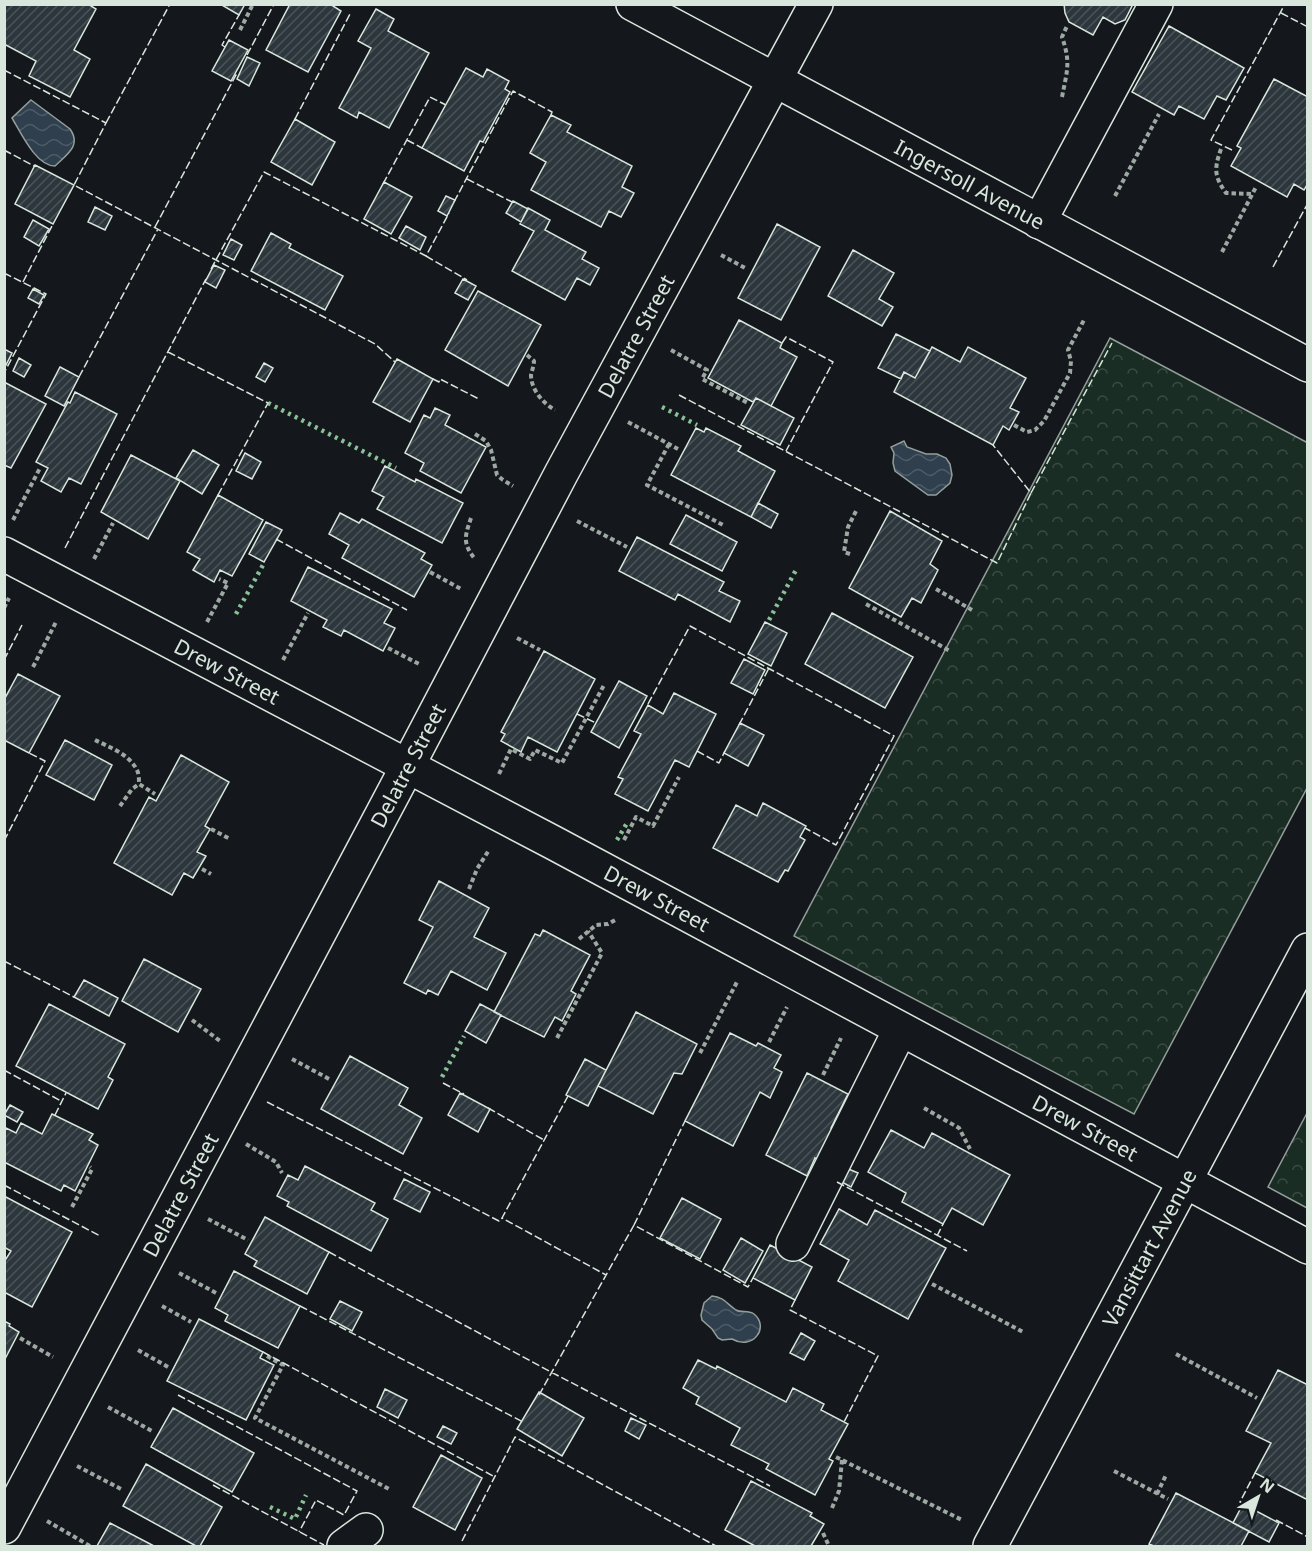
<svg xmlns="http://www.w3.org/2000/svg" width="1312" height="1551" font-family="'Noto Sans',sans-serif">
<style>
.park{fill:url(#park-crowns);stroke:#939e99;stroke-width:1.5}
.water{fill:url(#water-waves);stroke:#939e99;stroke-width:1.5}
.building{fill:url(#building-hatch);stroke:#d8e6dc;stroke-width:1.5}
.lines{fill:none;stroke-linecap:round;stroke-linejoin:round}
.minor-casing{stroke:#d8e6dc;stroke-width:36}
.major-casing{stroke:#d8e6dc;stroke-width:36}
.path{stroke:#9da8a2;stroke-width:4;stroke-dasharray:4.5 3;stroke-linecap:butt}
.minor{stroke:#14181c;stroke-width:33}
.major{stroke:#14181c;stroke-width:33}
.hedge{stroke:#8ac095;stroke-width:4.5;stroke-dasharray:3 4.5;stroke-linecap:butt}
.fence{stroke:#d8e6dc;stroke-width:1.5;stroke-dasharray:8 3;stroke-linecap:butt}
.labels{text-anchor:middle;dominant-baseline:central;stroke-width:4.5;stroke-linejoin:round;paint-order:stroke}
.street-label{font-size:21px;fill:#d8e6dc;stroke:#14181c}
</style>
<defs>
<pattern id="park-crowns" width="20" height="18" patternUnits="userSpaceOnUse" patternTransform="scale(1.5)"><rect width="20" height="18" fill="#1a2d24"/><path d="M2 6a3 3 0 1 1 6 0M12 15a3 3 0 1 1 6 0" fill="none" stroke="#3b4b43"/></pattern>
<pattern id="water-waves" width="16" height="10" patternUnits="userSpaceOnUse" patternTransform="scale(1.5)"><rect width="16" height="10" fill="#2f3f4d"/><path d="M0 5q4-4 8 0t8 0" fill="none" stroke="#4c5b66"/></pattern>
<pattern id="building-hatch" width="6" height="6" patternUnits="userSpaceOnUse" patternTransform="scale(1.5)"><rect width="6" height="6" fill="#2c363c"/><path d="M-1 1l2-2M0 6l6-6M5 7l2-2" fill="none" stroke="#4a5358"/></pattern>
</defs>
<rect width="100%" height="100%" fill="#14181c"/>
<path class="park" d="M1110,338L1308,443L1307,788L1134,1114L794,936Z
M1307,1113V1208L1268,1187Z"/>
<path class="water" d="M31,100L70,129C82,146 66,155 55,166C36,166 21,133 12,118Z
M904,441L907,447L926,454H937L946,458L950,464L952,475L950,483L936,495H928L895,471L893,463L894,453L891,447Z
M712,1296C724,1297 727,1304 736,1310C741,1313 748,1310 754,1314C770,1327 753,1351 732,1339L722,1340L718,1338L712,1329L702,1320L701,1315L704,1303Z"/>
<path class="building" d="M4,4H88L96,9L74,50L90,59L70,97L29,76L36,61L4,44Z
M220,4H245L239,15Z
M290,4H330L341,11L308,72L266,50Z
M1064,4H1132V6L1125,20L1115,24L1103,17L1093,35L1069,22L1065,13Z
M376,9L394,19L388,31L429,53L389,128L359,112L357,118L339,108L371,48L358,41Z
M1169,26L1244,68L1226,100L1217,96L1204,119L1179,106L1174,115L1132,92Z
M229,40L248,50L231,81L212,71Z
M247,57L260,63L249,86L237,79Z
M466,68L483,77L487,69L509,81L505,89L510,92L483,142L480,141L464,171L422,148Z
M1274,79L1308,97V183L1304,190L1294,184L1287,197L1231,166L1241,148L1237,146Z
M551,115L571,125L567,132L632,166L622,187L634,193L621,217L609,211L601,227L531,190L546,162L530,153Z
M295,119L335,142L312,185L271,162Z
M35,165L74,185L53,224L15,204Z
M384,182L412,197L391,234L364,219Z
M446,196L455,200L447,216L438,211Z
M513,201L528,209L521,222L506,213Z
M95,207L112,216L105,230L88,222Z
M528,208L550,220L545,230L586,252L582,259L599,268L590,285L577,278L565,300L512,271L534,231L520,224Z
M33,220L49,229L39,246L24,237Z
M777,224L820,247L781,320L738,298Z
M406,226L426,237L420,250L399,238Z
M271,233L291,244L289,248L343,276L325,310L251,271Z
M231,239L242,245L234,260L223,255Z
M853,250L894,273L879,299L893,307L882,326L828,296Z
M214,265L225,270L216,288L205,282Z
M463,279L476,286L468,300L455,293Z
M33,289L44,295L39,304L28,298Z
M478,291L541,325L508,386L445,350Z
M739,320L782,343L780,348L797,357L771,406L756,398L753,402L708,378Z
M896,334L930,351L915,378L904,372L901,379L878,368Z
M932,347L960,362L968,347L1026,378L1010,408L1019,412L1009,430L1003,426L993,445L894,392L904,372L915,378Z
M4,349L12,353L4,369Z
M19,358L31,365L24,377L13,371Z
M397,359L433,379L410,422L373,402Z
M264,363L273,368L265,382L256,377Z
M60,367L79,377L64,406L45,396Z
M4,382L46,404L11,468L4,465Z
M75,392L117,414L81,484L69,478L61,492L41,481L48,468L36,462L68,402L70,403Z
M756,398L794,418L780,445L741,425Z
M435,408L450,415L445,425L486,447L461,493L420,471L424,463L405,453L424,415L430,418Z
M696,428L704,432L706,428L741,446L738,451L775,471L751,517L671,475Z
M193,450L219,465L202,494L176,478Z
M245,453L261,462L252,479L236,471Z
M131,455L180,481L148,539L101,512Z
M385,466L415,482L416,479L463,503L442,543L377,509L384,497L372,491Z
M218,495L263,520L232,576L220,570L214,582L193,570L200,559L187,552Z
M758,503L778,514L771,528L751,517Z
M890,511L942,541L930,564L938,570L921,603L912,598L901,617L849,588Z
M340,513L359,523L362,519L425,553L421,559L432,565L414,597L342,558L349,545L329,534Z
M686,515L737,542L722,571L670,544Z
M266,522L282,530L264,562L249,554Z
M637,537L724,582L719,591L740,601L730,622L678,594L675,600L619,571Z
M308,567L392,609L384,623L395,628L383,651L344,630L341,636L323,627L327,620L291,601Z
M832,613L913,657L885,708L805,664Z
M765,622L787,633L771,666L748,654Z
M544,651L595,679L557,752L528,737L521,752L501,741L505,734L501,732Z
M744,659L765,670L753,694L731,683Z
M18,674L60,696L29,753L4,740V700Z
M619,681L647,696L619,748L591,732Z
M674,693L716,714L689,767L675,760L648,811L615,794L623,779L618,777L641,734L634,731L648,705L663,714Z
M740,723L764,735L748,766L724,753Z
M65,740L112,765L94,800L46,775Z
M181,755L229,782L205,826L210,829L197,852L206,856L193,878L184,873L172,895L114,863L149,797L156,801Z
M763,803L806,826L800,837L805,840L788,871L785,870L778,882L713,848L736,805L757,816Z
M439,881L489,908L474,937L506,953L487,990L451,971L438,995L428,990L426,994L404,983L433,927L419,920Z
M543,930L590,955L571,991L576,994L562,1021L555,1017L544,1037L494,1012L535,934L540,936Z
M144,959L201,989L178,1032L122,1001Z
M84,980L118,998L109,1016L74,997Z
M49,1004L125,1044L108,1077L113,1080L98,1109L16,1066Z
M480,1004L501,1015L486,1043L465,1031Z
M636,1012L697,1044L682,1074L674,1073L653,1114L598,1086Z
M730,1033L756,1046L758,1043L781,1055L774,1068L782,1072L770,1098L760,1092L733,1146L685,1121Z
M350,1056L408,1088L399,1105L422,1118L403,1154L321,1109Z
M585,1059L606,1070L588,1106L566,1095Z
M807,1073L848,1094L831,1128L834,1129L819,1159L815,1158L807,1176L766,1155Z
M460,1093L490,1109L478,1132L448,1115Z
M10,1105L23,1112L17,1122L4,1115Z
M52,1114L93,1134L89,1140L98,1145L75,1191L64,1185L61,1191L4,1162V1131L6,1128L16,1133L21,1123L42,1134Z
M891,1130L924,1148L932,1133L1010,1175L983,1225L952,1208L943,1224L902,1202L906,1193L868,1172Z
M305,1166L375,1203L371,1210L388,1219L371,1251L287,1206L289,1202L277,1196L288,1175L298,1180Z
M846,1168L858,1173L851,1187L840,1181Z
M404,1179L430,1192L420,1212L394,1199Z
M4,1196L72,1232L32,1307L4,1292V1262L11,1251L4,1247Z
M682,1198L721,1219L700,1259L660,1238Z
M839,1209L867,1225L875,1210L946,1248L908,1319L838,1281L849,1260L820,1244Z
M265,1217L329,1252L307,1294L254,1266L257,1261L245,1254Z
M741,1238L763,1251L745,1283L723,1270Z
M770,1245L812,1267L795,1300L753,1278Z
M234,1271L300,1306L278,1348L225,1321L228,1315L215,1308Z
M340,1301L362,1312L352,1331L330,1319Z
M199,1319L263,1352L260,1358L274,1365L246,1420L167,1381Z
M4,1321L10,1324L9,1326L19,1332L4,1361Z
M801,1333L815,1341L804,1360L790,1353Z
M698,1360L716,1369L717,1366L786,1402L793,1388L824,1404L821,1410L848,1424L829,1459L833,1461L815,1495L766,1469L769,1464L731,1445L740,1428L696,1404L699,1397L683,1388Z
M1278,1370L1308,1385V1500L1255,1473L1271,1443L1246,1431Z
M385,1389L407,1400L398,1418L377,1407Z
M539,1392L584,1418L562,1456L517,1429Z
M173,1408L254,1453L232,1492L151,1447Z
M631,1418L646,1425L639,1439L625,1431Z
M443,1426L457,1433L451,1444L437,1437Z
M441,1455L482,1478L455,1530L413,1507Z
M146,1464L222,1507L200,1546H196L123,1506Z
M751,1481L812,1513L810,1516L824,1524L811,1546H755L725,1530Z
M1176,1493L1249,1531L1241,1546H1154L1149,1544Z
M1243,1504L1279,1523L1269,1542L1233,1523Z
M110,1523L154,1546H97Z"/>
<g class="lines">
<g class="minor-casing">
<g id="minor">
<path id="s1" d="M633,4L1308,365"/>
<path d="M1039,222L1156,4"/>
<path id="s2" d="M4,554L554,843L1308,1247"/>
<path d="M793,1244L900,1030"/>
<path id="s3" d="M4,1527L395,790L562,472L816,4"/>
<path d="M344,1546L366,1530"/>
</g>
</g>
<g class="major-casing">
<g id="major">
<path id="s4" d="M990,1546L1308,950"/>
</g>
</g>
<path class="path" d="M240,30L253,4
M1062,97C1067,71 1071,63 1062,37L1067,26
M1221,149C1214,169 1214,176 1226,193L1252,194
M1115,196L1159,114
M1222,252L1256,187
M721,255L747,269
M671,350L707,370L702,379L748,403
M527,355L534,361C534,366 532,370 531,375C531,390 544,404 555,410
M628,422L678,449
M1014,425L1027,432L1035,430L1044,421L1070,373L1071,361L1068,350L1084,320
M475,434L486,441L491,450L497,475L503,480L513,486
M669,444L647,485L723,525
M471,518C465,536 462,543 475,559
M13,520L40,468
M577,521L627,547
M850,554L844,552L848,527L856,511
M94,559L113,523
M430,572L461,589
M936,589L972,610
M866,604L950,651
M4,608L9,598
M207,622L228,583L219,579
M517,638L540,650
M388,648L419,664
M283,660L308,613
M33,667L56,622
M95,740C109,747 129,754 137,770C139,774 139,780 139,784L155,794
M499,774L511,749L530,759L535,750L562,763L604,685
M120,806L132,789L139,784
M211,829L230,839
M624,840L636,817L653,826L679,777
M202,869L211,874
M469,889L477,869L489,850
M579,939L596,925L608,924L617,919
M192,1020L220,1041
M557,1038L602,953L588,931
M769,1042L787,1007
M700,1053L737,982
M292,1059L331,1080
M823,1075L841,1038
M924,1108L959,1128L970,1149
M246,1144L276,1162L282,1173
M72,1207L92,1169L90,1167
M208,1219L248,1240
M179,1273L218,1294
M932,1284L1023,1332
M162,1306L191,1322
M20,1338L53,1357
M138,1350L168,1367
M1176,1354L1257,1398
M267,1356L283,1365L255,1418L389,1489
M108,1407L152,1431
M836,1457L962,1520
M77,1466L121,1489
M1114,1471L1168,1499
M1157,1494L1166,1475
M832,1508L839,1491L842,1460
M47,1521L90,1546
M823,1533L829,1546"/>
<use href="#minor" class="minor"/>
<use href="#major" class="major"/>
<path class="hedge" d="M268,403L396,468
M662,407L697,425
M236,614L263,565
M769,620L796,570
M617,840L627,823
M442,1077L464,1036
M270,1507L295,1519L306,1495"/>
<path class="fence" d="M1281,13L1308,27
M225,47L222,45L239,15
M247,55L274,4
M4,70L106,123L74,185L375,344L395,362
M295,119L350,14
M106,123L170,4
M407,140L422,148
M4,150L34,166
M1232,150L1211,140L1285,4
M467,179L512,202
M383,184L430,97L446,105
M454,202L513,91L552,112L551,115
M155,227L237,73
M426,256L467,280
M1273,267L1308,203
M211,269L264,172L426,256L449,213
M4,273L46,294L4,373
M23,282L53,224
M782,343L786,337L833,362L786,451
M168,352L268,403L218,495
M79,377L158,229
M433,379L439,382L440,379L479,399
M679,395L997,563L1031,493L993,445
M1031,493L1112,343
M276,539L407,610
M65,548L206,279
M4,660L22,625
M648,704L690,626L894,736L836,845L805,828
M577,714L596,723
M739,725L769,668
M697,751L719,763L725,751
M4,841L45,761L29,753
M4,961L74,997
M4,1070L61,1101
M443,1083L464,1094
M568,1096L502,1218L606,1275
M267,1102L499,1221L502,1218
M488,1108L544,1140
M55,1115L66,1093
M837,1182L967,1251
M4,1185L100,1236
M634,1225L685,1121
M937,1236L943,1224
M329,1252L551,1372L770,1486
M795,1300L790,1310L878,1356L844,1422
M300,1306L523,1422
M263,1352L495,1477
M178,1395L357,1491L344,1515L316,1500L299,1532
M539,1395L634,1225L748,1287L753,1278
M213,1485L324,1545
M1246,1505L1240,1502L1255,1473
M1276,1520L1308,1537
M462,1541L515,1437L716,1546"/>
</g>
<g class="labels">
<g class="street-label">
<text stroke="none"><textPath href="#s1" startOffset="382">Ingersoll Avenue</textPath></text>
<text stroke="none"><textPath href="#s3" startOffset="1348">Delatre Street</textPath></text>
<text stroke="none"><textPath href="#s2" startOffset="252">Drew Street</textPath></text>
<text stroke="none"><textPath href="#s3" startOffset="862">Delatre Street</textPath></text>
<text stroke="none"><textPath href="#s2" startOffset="738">Drew Street</textPath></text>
<text stroke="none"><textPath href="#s2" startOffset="1224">Drew Street</textPath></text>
<text stroke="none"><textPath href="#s3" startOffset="376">Delatre Street</textPath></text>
<text stroke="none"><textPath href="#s4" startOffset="338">Vansittart Avenue</textPath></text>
</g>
</g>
<rect width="1312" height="1551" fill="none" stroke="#d8e6dc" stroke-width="12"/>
<g transform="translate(1258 1497) rotate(39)" stroke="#14181c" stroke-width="4.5" paint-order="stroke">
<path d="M0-4.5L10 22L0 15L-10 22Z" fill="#d8e6dc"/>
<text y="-9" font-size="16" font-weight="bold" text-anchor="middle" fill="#d8e6dc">N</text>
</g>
</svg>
